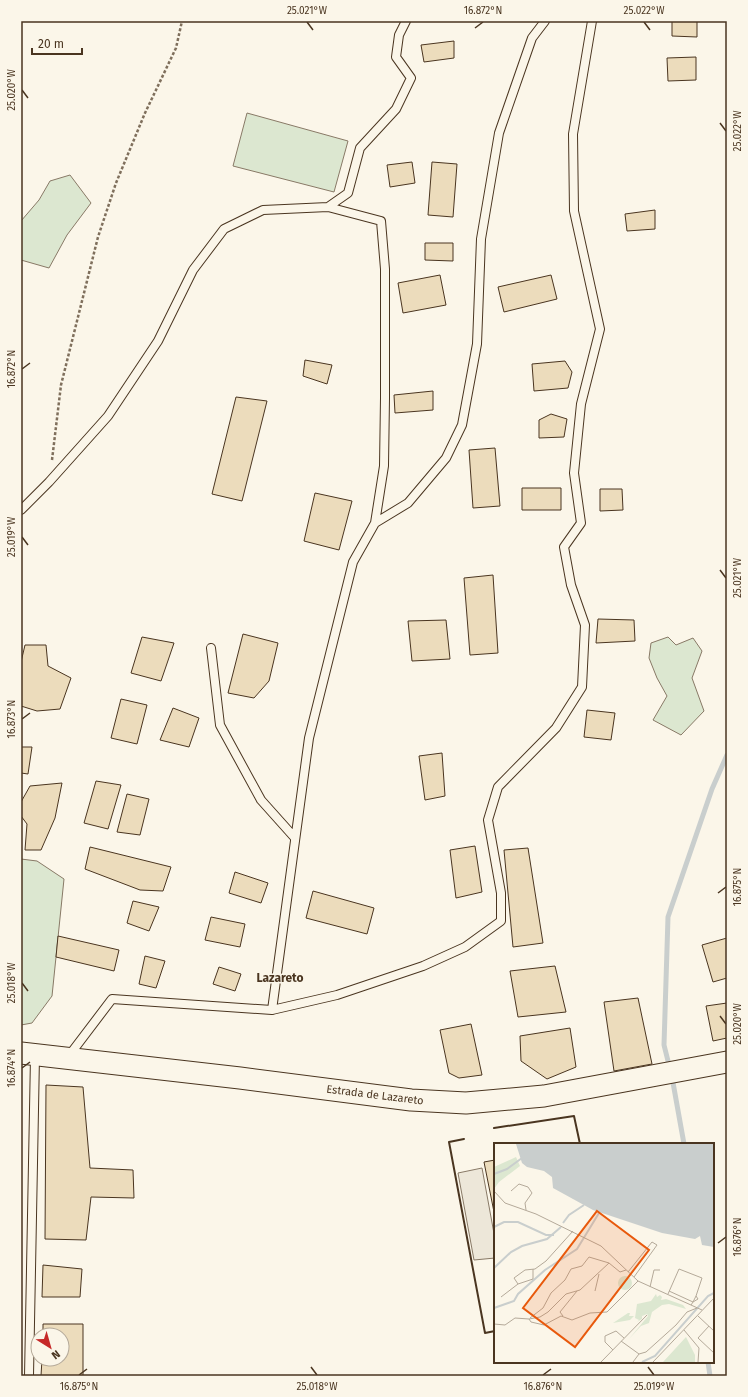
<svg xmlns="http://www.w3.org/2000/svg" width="748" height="1397" font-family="'Fira Sans',sans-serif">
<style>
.green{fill:#dce7d0;stroke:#887966}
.parking{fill:#ede7d9;stroke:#887966}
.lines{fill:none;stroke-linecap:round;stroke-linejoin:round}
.stream{stroke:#c9cecd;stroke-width:5}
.building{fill:#ecdcbc;stroke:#4a3520}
.lane-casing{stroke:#4a3520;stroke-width:10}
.secondary-casing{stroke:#4a3520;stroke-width:23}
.path{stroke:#7f6f5c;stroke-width:2.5;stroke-dasharray:3 2;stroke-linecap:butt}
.lane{stroke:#fbf6e9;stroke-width:8}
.secondary{stroke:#fbf6e9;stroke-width:21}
.wall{stroke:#4a3520;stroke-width:2}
.ticks{fill:none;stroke:#4a3520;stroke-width:1.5}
.labels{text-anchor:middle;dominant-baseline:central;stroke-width:3;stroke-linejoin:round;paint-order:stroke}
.street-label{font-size:11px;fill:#4a3520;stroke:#fbf6e9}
.neighbourhood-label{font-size:12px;font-weight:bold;fill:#4a3520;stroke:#fbf6e9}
.inset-river{fill:none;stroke:#c9cecd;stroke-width:2}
.inset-road{fill:none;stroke:#b4a999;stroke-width:1}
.view{fill:#e8590c;fill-opacity:0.15;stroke:#e8590c;stroke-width:2}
.inset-edge{fill:none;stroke:#4a3520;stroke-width:2}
.neatline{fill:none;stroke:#4a3520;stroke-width:1.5}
.ticks-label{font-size:10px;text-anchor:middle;fill:#4a3520}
</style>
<rect width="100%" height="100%" fill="#fbf6e9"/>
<path class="green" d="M247,113L348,141L334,192L233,166Z
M70,175L91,203L67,235L49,268L21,260V221L39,200L50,181Z
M668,637L676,645L693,638L702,651L692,678L704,711L681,735L653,720L667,696L657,678L649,658L651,643Z
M21,859L37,861L64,879L52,996L32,1023L21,1025Z"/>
<path class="parking" d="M482,1168L495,1239V1258L474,1260L458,1173Z"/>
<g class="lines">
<path class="stream" d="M670,1069L664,1045L668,917L712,789L727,755
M672,1077L684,1144
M708,1362L710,1376"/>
</g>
<path class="building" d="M672,21H697V37L672,36Z
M454,41V58L424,62L421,45Z
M696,57V80L668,81L667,58Z
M412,162L415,183L390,187L387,165Z
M432,162L457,164L453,217L428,215Z
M655,210V229L627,231L625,214Z
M425,243H453V261L425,260Z
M440,275L446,305L403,313L398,283Z
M551,275L557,299L504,312L498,287Z
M305,360L332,365L327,384L303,376Z
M565,361L572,372L568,388L534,391L532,364Z
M433,391V410L395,413L394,395Z
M236,397L267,401L242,501L212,494Z
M551,414L567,419L564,437L539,438V420Z
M495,448L500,506L473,508L469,450Z
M522,488H561V510H522Z
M600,489H622L623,510L600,511Z
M315,493L352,501L339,550L304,541Z
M493,575L498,653L470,655L464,578Z
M598,619L634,620L635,641L596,643Z
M446,620L450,659L412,661L408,621Z
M243,634L278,643L269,681L254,698L228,693Z
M142,637L174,643L161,681L131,673Z
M25,645H46L48,666L71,678L60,709L37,711L21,706V662Z
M121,699L147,705L137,744L111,738Z
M173,708L199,718L189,747L160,740Z
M587,710L615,713L611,740L584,737Z
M21,747H32L28,774L21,773Z
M442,753L445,796L425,800L419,756Z
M96,781L121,785L108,829L84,823Z
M62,783L55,818L41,850H25L27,824L21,816V802L30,786Z
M127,794L149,799L140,835L117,832Z
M475,846L482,892L456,898L450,850Z
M90,847L171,867L163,891L140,890L85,869Z
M528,848L543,943L513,947L504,850Z
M235,872L268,883L261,903L229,893Z
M313,891L374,908L367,934L306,918Z
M133,901L159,907L149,931L127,923Z
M211,917L245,924L240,947L205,940Z
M58,936L119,950L114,971L56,957Z
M727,938V978L713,982L702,945Z
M145,956L165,961L156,988L139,984Z
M555,966L566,1012L518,1017L510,971Z
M219,967L241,974L235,991L213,984Z
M638,998L652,1064L614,1071L604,1002Z
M727,1003V1038L713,1041L706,1006Z
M471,1024L482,1075L459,1078L449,1073L440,1030Z
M570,1028L576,1067L547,1079L521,1061L520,1036Z
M46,1085L83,1087L90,1168L133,1170L134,1198L91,1197L86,1240L45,1239Z
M495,1160V1217L484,1162Z
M43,1265L82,1269L80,1297H42Z
M43,1324H83V1376H41L42,1359H62V1335H43Z"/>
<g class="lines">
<g class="lane-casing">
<path id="lane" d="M328,207L381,221L385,269V398L384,466L375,523
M21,510L49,482L108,416L158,341L193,270L224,229L263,210L328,207L348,193L360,148L396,109L411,78L396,57L399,35L406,21
M211,648L220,725L261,800L295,838
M272,1010L337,995L423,966L465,947L501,921V893L488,820L498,787L556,728L582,687L585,625L571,585L564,547L581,523L574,473L581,404L600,329L574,211L573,134L592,21
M68,1057L112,999L272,1010L309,738L353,562L375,523L408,503L446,458L462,425L477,344L481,239L499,133L532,38L545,21
M29,1376L35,1056"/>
</g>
<g class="secondary-casing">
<path id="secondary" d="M21,1053L240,1078L411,1100L466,1103L544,1096L727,1062"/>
</g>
<path class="path" d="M52,460L61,385L98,237L116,183L145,113L176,48L182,21"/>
<use href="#lane" class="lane"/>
<use href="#secondary" class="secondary"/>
<path class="wall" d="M494,1128L574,1116L580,1144
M464,1139L449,1142L485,1333L495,1331"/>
</g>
<path class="ticks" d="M307,22L313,30M644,22L650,30M475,28L483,22M22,90L28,98M720,123L726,131M22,369L30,363M22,537L28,545M720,570L726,578M22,719L30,713M718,893L726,887M22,983L28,991M720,1016L726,1024M22,1068L30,1062M718,1243L726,1237M311,1367L317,1375M648,1367L654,1375M79,1375L87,1369M543,1375L551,1369"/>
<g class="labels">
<g class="street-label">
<text transform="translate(375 1095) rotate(7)">Estrada de Lazareto</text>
</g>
<g class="neighbourhood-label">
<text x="280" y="978">Lazareto</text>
</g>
</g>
<g transform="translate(494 1143)">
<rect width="220" height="220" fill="#fbf6e9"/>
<path d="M22,14L26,23L5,39L0,46V24ZM124 140a7 7 0 1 1 14 0a7 7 0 1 1-14 0ZM162,151L163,154L166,152L168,154L167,157L172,156L189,162L192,166L175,161L168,162L158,169L155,180L147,183L135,196L154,173L153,171L148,173V176L143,179L145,177L141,175L143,161L157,158ZM134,170H136L135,173H140L136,177L119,180ZM192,194L201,212V219H169Z" fill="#dce7d0"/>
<path d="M22,1H220V104L208,102L206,93L201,96L168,90L99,67L59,45L58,34L50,28L33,24L28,20Z" fill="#c9cecd"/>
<path class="inset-river" d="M0,31L13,26L28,15M69,80L75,72L90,62M0,84L10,79H24L52,92H60M0,125L17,109L28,103L53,96L67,84M0,165L20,158L24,151L51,127L83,106L105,70M148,219L161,213L214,153L220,150"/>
<path class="inset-road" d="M0,48L11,60L42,71L107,103L144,138L208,167M17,48L25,41L34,44L38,50L31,60L32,67M134,129L158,99L163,102L140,134M24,141L39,136V126M156,144L160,127H166M101,148L105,131M175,148L199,159L197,162M174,151L185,126L208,135L202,153M202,153L204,156L199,159ZM7,154L24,141L20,135L31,127L41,126L52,118L79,88M69,173L66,169L83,148M204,173L220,188M36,175L49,165L57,150L71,137L77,126L88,123L95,114L115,120M35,176L46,174L54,169L72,151L86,147L115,120L126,129L132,127M0,181L11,182L21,175L35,176L37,179L50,182L67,173L78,177L96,170L113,169L144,138M215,183L204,195L220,210M190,187L205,205L204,219M127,198L145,211M119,207L111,199V193L122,188L130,195M107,219L153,172M139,219L145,211L152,209L182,182L193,169L203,165M159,219L220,155"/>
<path class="view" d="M103,68L155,107L81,204L29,165Z"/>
<rect width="220" height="220" class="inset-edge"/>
</g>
<rect width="748" height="1397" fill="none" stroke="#fbf6e9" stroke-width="44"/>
<g transform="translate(50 1347) rotate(143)"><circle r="19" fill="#fbf6e9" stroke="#b4a999"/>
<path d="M0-3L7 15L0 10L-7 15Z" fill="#c62828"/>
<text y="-6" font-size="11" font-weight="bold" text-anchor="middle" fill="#4a3520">N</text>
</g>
<path d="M32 48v6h50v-6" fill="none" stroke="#4a3520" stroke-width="2"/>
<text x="38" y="48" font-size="12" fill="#4a3520" stroke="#fbf6e9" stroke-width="3" paint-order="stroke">20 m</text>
<rect x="22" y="22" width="704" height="1353" class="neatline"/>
<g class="ticks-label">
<text x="307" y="14">25.021°W</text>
<text x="483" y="14">16.872°N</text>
<text x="644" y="14">25.022°W</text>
<text transform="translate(11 90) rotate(-90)" y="4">25.020°W</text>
<text transform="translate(737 131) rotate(-90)" y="4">25.022°W</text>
<text transform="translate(11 369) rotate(-90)" y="4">16.872°N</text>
<text transform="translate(11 537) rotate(-90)" y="4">25.019°W</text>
<text transform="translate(737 578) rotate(-90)" y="4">25.021°W</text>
<text transform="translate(11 719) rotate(-90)" y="4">16.873°N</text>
<text transform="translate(737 887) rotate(-90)" y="4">16.875°N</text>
<text transform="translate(11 983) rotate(-90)" y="4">25.018°W</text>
<text transform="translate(737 1024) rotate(-90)" y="4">25.020°W</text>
<text transform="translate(11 1068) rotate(-90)" y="4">16.874°N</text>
<text transform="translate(737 1237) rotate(-90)" y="4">16.876°N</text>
<text x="79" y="1390">16.875°N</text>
<text x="317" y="1390">25.018°W</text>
<text x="543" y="1390">16.876°N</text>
<text x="654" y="1390">25.019°W</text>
</g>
</svg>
